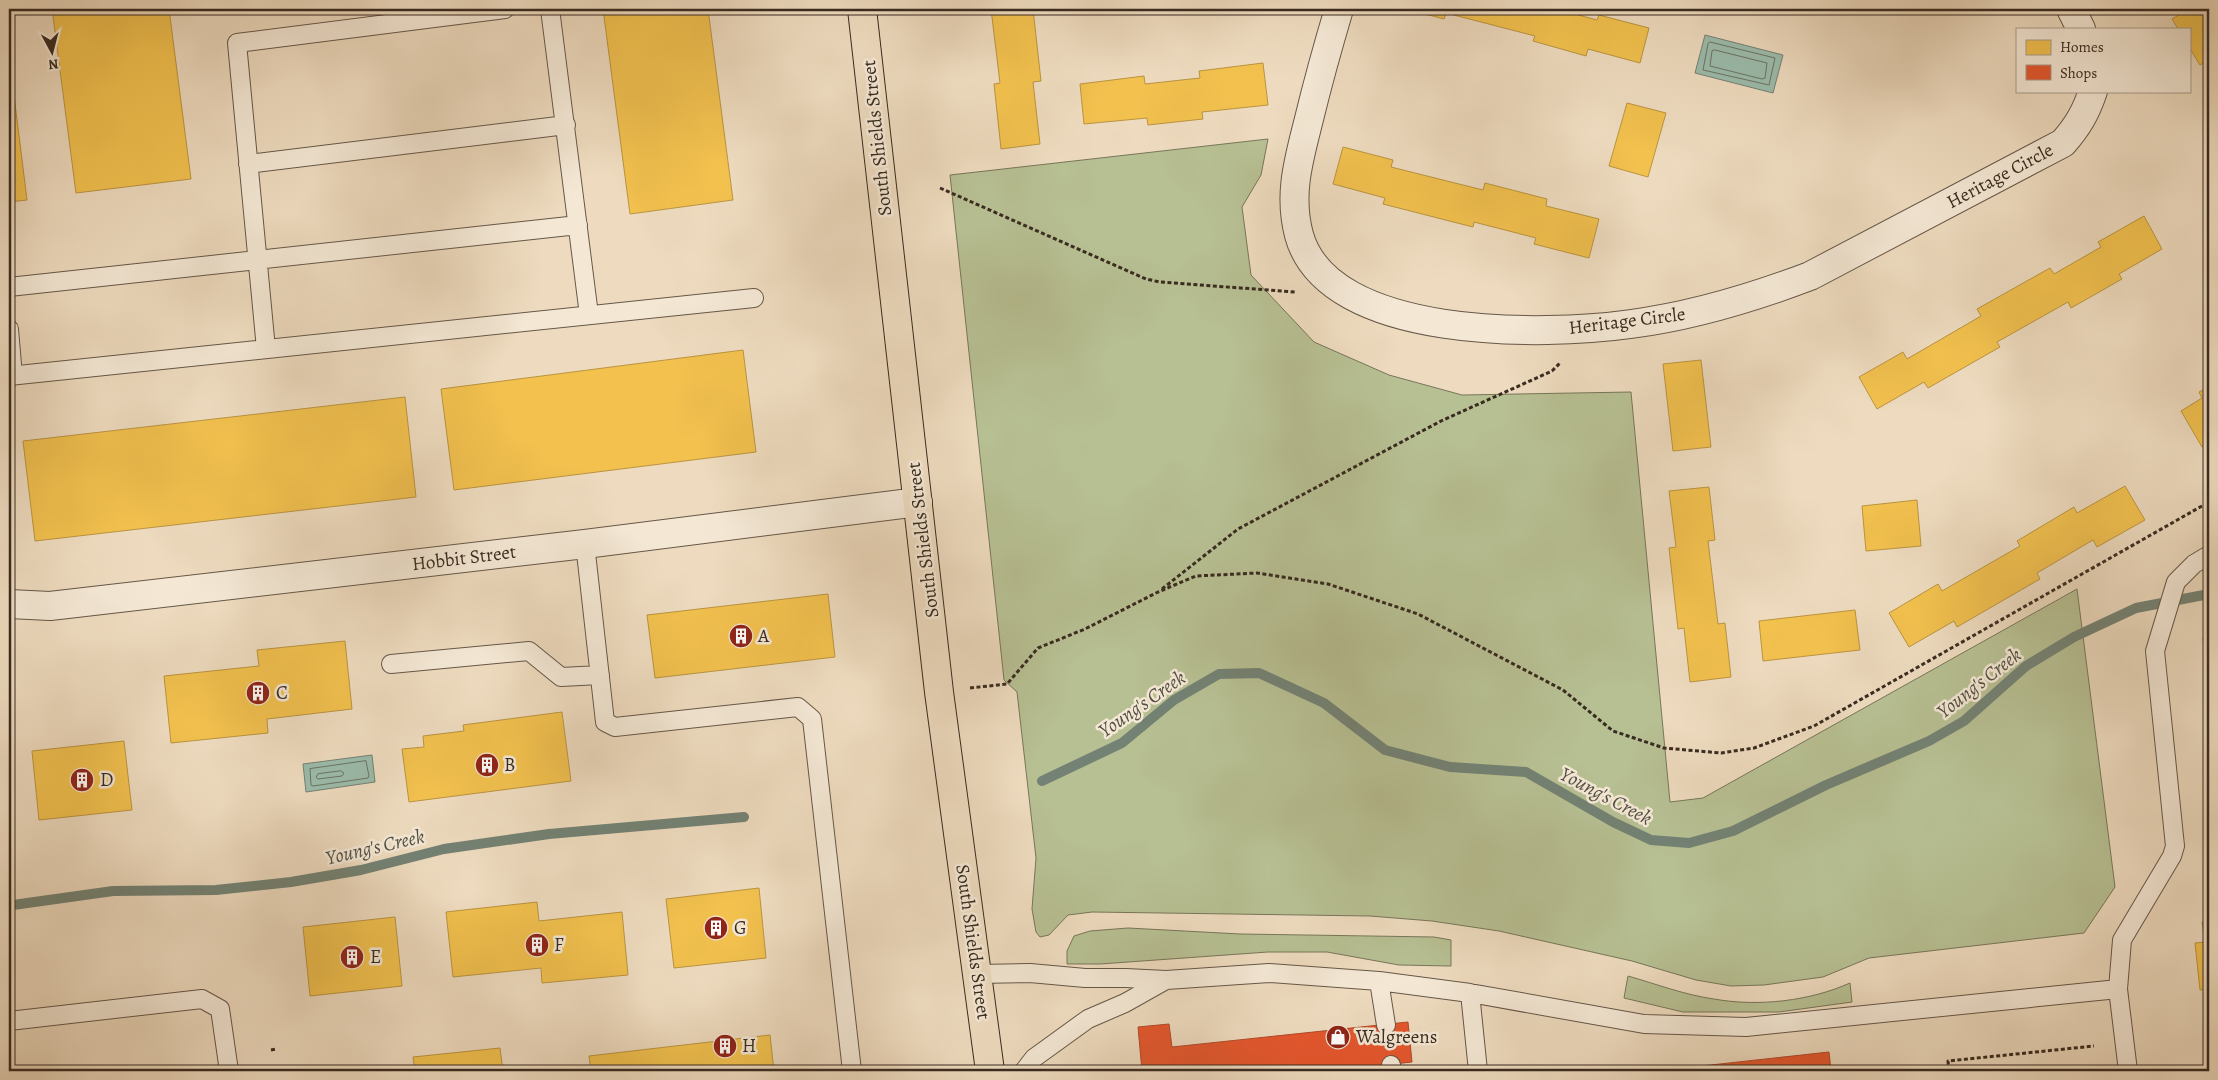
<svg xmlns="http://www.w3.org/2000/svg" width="2218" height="1080" font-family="Alegreya,serif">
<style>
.green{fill:#b7c093;stroke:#78765a}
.water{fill:#9bbcac;stroke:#738274}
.homes{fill:#f2c14e;stroke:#ba9440}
.shops{fill:#e4572e;stroke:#b04a2a}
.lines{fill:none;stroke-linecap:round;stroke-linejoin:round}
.shore{stroke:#6a7466;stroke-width:1}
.stream{stroke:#738274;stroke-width:10}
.service-casing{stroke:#665748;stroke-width:20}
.minor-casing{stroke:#665748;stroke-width:30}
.primary-casing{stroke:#382b20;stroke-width:30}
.path{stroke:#382b20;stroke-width:3;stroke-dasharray:4 2.5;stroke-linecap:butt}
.service{stroke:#f4e8d5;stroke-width:18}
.minor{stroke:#f4e8d5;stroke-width:28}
.primary{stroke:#eedbbf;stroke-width:28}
.labels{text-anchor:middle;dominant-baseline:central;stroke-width:5;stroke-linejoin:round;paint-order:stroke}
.street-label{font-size:19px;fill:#382b20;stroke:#f4e8d5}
.poi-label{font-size:19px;fill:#382b20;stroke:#f4e8d5;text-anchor:start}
.water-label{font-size:20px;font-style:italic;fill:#514f43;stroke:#f4e8d5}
</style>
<rect width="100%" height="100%" fill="#eedbbf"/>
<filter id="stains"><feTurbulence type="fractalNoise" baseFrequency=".004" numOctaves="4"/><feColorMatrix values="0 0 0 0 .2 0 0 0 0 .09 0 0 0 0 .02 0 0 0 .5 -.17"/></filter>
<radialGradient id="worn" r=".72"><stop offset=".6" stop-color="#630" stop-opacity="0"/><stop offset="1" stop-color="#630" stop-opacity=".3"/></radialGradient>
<path class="green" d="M1268,139L1261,175L1242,207L1251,275L1314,342L1389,375L1462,395L1631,392L1670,802L1703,798L2077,589L2115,887L2084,933L1869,958L1823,977L1764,985L1731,986L1696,980L1632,961L1499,931L1432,921L1370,916L1092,912L1068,915L1049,935L1040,937L1036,932L1032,909L1036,858L1017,692L1004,680L950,175Z
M1128,928L1240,934L1434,937L1451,940V966L1399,965L1327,952H1268L1100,964H1067V951L1074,936L1090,931Z
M1628,976C1656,984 1685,995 1714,999C1758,1007 1810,1001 1850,983L1852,1002L1779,1012H1683L1624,998Z"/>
<path class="water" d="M1705,35L1783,55L1773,93L1695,73Z
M372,755L375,782L306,792L303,764Z"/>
<path class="homes" d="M52,9H169L191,179L76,193Z
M603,9H708L733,200L630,214Z
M991,9H1033L1041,81L1033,82L1040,144L1001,149L994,84L1000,83Z
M1406,9H1556L1597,20L1599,15L1649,28L1640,63L1588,49L1586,56L1533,41L1535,36L1446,13L1444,19Z
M2189,9H2209V70L2205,62L2200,65L2189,47V29H2178L2172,19Z
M9,55L27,200L9,202Z
M1263,63L1268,105L1202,112L1203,119L1148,125L1147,118L1084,124L1080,84L1144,76L1145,84L1200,78L1199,71Z
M1627,103L1666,113L1648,177L1609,166Z
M1343,147L1393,160L1391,167L1483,190L1485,183L1547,199L1546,206L1599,219L1589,258L1534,244L1536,238L1474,222L1473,227L1383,204L1385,198L1333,184Z
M2144,216L2162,249L2119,274L2122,279L2071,308L2068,302L1997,342L2000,347L1928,388L1924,382L1877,409L1859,377L1903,352L1907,359L1981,316L1977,309L2050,268L2054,274L2101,247L2098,242Z
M743,350L756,452L454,490L441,389Z
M1701,360L1711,447L1673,451L1663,364Z
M2209,387V443L2202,447L2181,411L2202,398L2199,392Z
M405,397L416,497L35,541L23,441Z
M2125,486L2145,520L2097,547L2093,540L2037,573L2040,579L1957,627L1954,621L1909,647L1889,613L1938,584L1942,591L2020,546L2017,541L2074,507L2077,513Z
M1709,487L1715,540L1708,541L1718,624L1725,623L1731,677L1690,682L1684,628L1678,629L1669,548L1676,547L1669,491Z
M1917,500L1921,546L1866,551L1862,506Z
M828,594L835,657L655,678L647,615Z
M1855,610L1860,650L1763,661L1759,621Z
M345,641L352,709L267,719L268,733L171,743L164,676L259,666L257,650Z
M562,712L571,781L409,802L402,749L424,747L423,736L464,731L463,725Z
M124,741L132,810L39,820L32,751Z
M759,888L766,958L674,968L666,899Z
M537,902L539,921L622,912L628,975L542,983L541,968L453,977L446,912Z
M395,917L402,986L310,996L303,927Z
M2209,921V989L2200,990L2195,943L2205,942L2202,922Z
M770,1035L774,1071H591L589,1056Z
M500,1048L503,1071H415L413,1057Z"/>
<path class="shops" d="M1408,1022L1412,1062L1367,1067L1368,1071H1142L1138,1027L1169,1024L1172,1047Z
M1829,1052L1831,1071H1656Z"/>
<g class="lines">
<path class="shore" d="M1710,42L1775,58L1769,85L1703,70L1708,44Z
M1715,50L1767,63L1765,78L1762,79L1710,66L1712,51Z
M366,761L369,776L368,778L313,786L311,785L310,769Z
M341,771L344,773L342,776L318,779L316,777L318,774Z"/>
<path class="stream" d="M1042,781L1122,743L1174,700L1219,674L1259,673L1324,703L1385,750L1450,767L1526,772L1613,822L1651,840L1689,843L1733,831L1826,785L1929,741L1964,721L2026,666L2074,637L2136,608L2209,594
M13,905L113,891L216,890L291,882L361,870L444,849L549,834L744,817"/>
<g class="service-casing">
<path id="service" d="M550,9L589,315
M248,164L566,125
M9,287L578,225
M9,329L13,376
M266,349L237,43L505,9
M9,376L754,298
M585,544L605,722L615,727L798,707L812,719L852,1071
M391,664L529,651L561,677L600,675
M977,974L1030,973L1085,978H1126L1166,980L1269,973L1379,981L1470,993L1644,1024L1746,1027L2118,989
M1379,981L1386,1025
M1470,993L1478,1071
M9,1021L202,999L220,1009L229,1071
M1391,1065L1392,1071
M1024,1071L1034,1058L1088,1019L1125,1003L1166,980
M2128,1071L2118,989L2122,940L2172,856L2175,846L2155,651L2176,582L2194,564L2209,555"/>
</g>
<g class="minor-casing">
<path id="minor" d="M1339,9C1328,46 1318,82 1309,119C1299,159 1288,194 1299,235C1328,341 1546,336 1631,324C1692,316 1752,298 1810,276L2063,143C2078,126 2086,112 2093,91
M2071,9L2081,29
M9,604L50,606L585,544L918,502"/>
</g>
<g class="primary-casing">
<path id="primary" d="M862,9L939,692L990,1071"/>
</g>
<path class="path" d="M940,188L1146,279L1160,282L1295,292
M1162,589L1238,529L1441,421L1552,371L1561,362
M2209,637H2204L2209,685
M970,688L1007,684L1038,648L1085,629L1158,592L1196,576L1257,573L1328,584L1418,614L1563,690L1613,731L1664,748L1721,753L1754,748L1814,726L2209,502
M271,1050L277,1049
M1949,1071L1948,1061L2094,1046"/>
<use href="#service" class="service"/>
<use href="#minor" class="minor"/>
<use href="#primary" class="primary"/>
</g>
<defs>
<g id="building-disc" transform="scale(1.25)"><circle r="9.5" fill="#8f2418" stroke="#f4e8d5"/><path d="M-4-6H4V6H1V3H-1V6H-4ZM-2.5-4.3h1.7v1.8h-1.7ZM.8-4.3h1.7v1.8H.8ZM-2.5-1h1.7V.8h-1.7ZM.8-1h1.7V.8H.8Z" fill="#fff"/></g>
<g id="shop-disc" transform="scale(1.25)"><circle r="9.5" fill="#8f2418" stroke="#f4e8d5"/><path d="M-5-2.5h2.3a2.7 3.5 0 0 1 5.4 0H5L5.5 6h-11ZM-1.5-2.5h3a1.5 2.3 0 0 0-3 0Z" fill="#fff"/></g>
</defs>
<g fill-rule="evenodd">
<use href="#building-disc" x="741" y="636"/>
<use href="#building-disc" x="258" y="693"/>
<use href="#building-disc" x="487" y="765"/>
<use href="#building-disc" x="82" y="780"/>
<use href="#building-disc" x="716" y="928"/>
<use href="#building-disc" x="537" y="945"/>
<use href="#building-disc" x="352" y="957"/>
<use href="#shop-disc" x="1338" y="1037"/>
<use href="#building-disc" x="725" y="1046"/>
</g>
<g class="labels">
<g class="street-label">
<text transform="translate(877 138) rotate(-96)">South Shields Street</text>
<text transform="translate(2000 176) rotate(-28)">Heritage Circle</text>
<text transform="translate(1627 321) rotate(-7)">Heritage Circle</text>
<text transform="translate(923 540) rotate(-97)">South Shields Street</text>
<text transform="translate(464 558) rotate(-7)">Hobbit Street</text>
<text transform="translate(973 942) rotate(82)">South Shields Street</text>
</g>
<g class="poi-label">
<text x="758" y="636">A</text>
<text x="276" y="693">C</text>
<text x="504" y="765">B</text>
<text x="100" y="780">D</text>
<text x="734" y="928">G</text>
<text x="554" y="945">F</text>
<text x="370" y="957">E</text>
<text x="1356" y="1037">Walgreens</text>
<text x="742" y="1046">H</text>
</g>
<g class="water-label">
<text transform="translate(1979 683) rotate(-38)">Young's Creek</text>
<text transform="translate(1142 704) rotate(-35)">Young's Creek</text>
<text transform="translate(1606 796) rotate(28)">Young's Creek</text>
<text transform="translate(375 847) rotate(-13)">Young's Creek</text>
</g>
</g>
<rect width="2218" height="1080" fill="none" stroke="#eedbbf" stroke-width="30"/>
<rect x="10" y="10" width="2198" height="1060" fill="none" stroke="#382b20" stroke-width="2.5"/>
<rect x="15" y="15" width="2188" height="1050" fill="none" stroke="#382b20"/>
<rect x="2016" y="28" width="175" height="65" fill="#f4e8d5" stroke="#a99c8d"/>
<rect x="2026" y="40" width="25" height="15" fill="#f2c14e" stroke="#a99c8d"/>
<text x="2060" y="52" font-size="15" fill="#382b20">Homes</text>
<rect x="2026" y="65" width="25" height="15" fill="#e4572e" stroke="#a99c8d"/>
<text x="2060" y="78" font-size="15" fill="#382b20">Shops</text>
<g transform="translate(52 52) rotate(173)" stroke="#f4e8d5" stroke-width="4" paint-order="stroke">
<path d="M0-4L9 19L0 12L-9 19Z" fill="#382b20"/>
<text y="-8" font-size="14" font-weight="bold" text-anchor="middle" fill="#382b20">N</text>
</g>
<rect width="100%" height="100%" filter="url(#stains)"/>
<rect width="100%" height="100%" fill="url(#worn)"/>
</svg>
